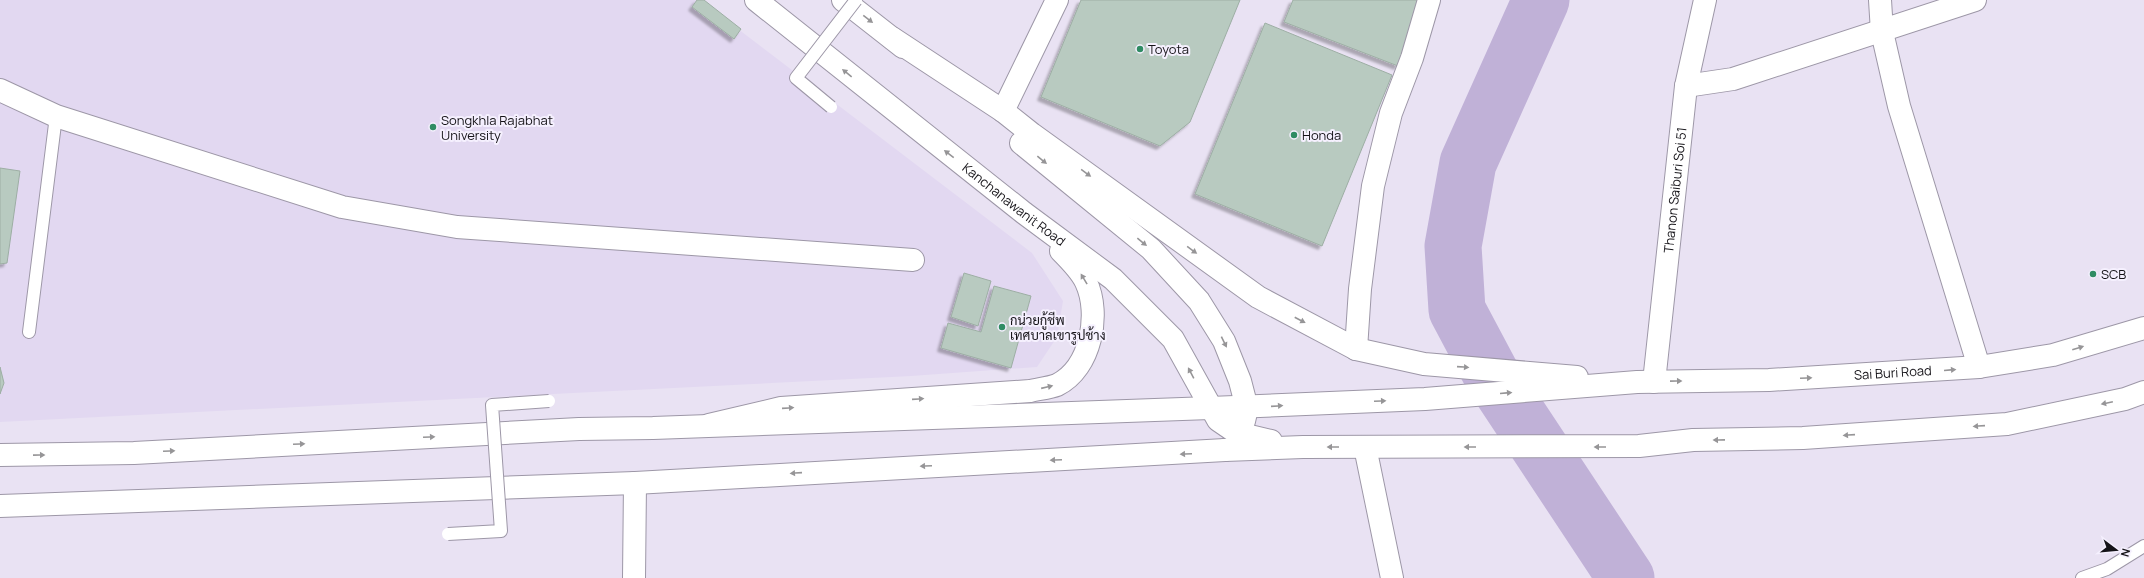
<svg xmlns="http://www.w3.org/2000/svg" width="2144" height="578" font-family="Manrope,Sarabun,sans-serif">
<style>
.built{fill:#e2d8f1}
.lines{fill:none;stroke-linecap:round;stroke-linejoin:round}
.river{stroke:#c0b1d7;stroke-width:57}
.building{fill:#b8cac0;stroke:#9daea4;filter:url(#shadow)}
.lane-casing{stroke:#9d97a7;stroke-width:14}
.street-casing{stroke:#9d97a7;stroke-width:24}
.secondary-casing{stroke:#9d97a7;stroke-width:24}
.primary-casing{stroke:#9d97a7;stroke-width:24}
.lane{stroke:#fff;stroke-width:12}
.street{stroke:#fff;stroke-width:22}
.secondary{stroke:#fff;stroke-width:22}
.primary{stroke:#fff;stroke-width:22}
.lane-bridge-casing{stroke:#9d97a7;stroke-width:14;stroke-linecap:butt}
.lane-bridge{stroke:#fff;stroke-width:12}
.oneway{fill:#969597}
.poi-dot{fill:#2f8c63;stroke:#f5f0fe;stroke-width:1.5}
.labels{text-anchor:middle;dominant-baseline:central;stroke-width:4;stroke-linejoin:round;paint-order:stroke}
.poi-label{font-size:13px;fill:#151318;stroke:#f5f0fe;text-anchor:start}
.street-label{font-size:13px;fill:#151318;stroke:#f5f0fe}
</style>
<defs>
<filter id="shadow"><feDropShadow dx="-3.5" dy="3.5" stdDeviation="1" flood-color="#0004"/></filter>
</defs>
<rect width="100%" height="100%" fill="#e9e2f3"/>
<path class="built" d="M0,0H700L1032,253L1063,301L1057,337L1037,367L911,376L0,422Z"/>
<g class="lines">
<path class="river" d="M1541,0L1468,163L1453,246L1457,310L1491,374L1626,578"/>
</g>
<path class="building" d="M697,0H704L741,29L734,39L692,7Z
M1081,0H1240L1190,122L1160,146L1041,97Z
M1293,0H1423L1398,66L1284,22Z
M1265,23L1392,75L1322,246L1195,194Z
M0,168L20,171L7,263L0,264Z
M964,273L991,281L978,326L951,317Z
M994,286L1031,296L1011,368L941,348L948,323L981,332Z
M0,367L4,383L0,394Z"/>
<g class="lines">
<g class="lane-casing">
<path id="lane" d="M29,332L56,116
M2082,578L2107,569L2144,546"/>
</g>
<g class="street-casing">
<g id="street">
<path d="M1880,0L1882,32L1899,106L1979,367"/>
<path d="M1686,86L1733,79L1975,0"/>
<path d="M0,90L56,116L342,207L457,227L913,260"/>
<path d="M1003,111L1057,0"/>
<path d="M1356,349L1360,289L1373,186L1391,113L1412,58L1429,0"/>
<path id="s1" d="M1654,382L1686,86L1705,0"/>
<path d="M1365,447L1392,578"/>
<path d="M634,578L635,483"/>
</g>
</g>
<g class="secondary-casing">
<path id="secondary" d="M0,455L134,453L579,429L653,428L1210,408
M0,506L635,483L1225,450"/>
</g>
<g class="primary-casing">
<g id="primary">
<path id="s2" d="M756,0L1024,213L1113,279L1173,339L1218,420L1237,433L1271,441"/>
<path d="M843,0L903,47"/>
<path d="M892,38L1003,111L1032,134L1258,297L1356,349L1424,364L1577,377"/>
<path d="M1021,143L1151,249L1199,301L1224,341L1240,381L1247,408L1244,421"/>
<path id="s3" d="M1210,408L1425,399L1637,382L1769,380L1979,367L2053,355L2144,328"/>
<path d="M709,425L781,408L1030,391C1038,389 1049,388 1057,385C1091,368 1101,314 1086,282C1081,271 1070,260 1061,251"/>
<path d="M1225,450L1303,447L1639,446L1693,440L1803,438L2007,424L2125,399L2144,392"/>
</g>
</g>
<use href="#lane" class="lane"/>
<use href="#street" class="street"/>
<use href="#secondary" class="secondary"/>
<use href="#primary" class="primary"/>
<g class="lane-bridge-casing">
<path id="lane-bridge" d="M831,107L796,78L856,0
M448,534L501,531L492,405L549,401"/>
</g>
<use href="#lane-bridge" class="lane-bridge"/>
</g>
<defs><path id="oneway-solid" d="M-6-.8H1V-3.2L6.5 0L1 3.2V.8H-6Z"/></defs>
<g class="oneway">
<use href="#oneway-solid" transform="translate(868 19) rotate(38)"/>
<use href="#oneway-solid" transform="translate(847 73) rotate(-141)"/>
<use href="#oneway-solid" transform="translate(949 154) rotate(-142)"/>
<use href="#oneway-solid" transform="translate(1042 160) rotate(39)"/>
<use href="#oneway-solid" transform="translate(1086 173) rotate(36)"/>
<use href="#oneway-solid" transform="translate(1142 242) rotate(39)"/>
<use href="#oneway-solid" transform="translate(1192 250) rotate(36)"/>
<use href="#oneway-solid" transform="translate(1084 279) rotate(-121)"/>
<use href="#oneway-solid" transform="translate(1300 320) rotate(28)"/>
<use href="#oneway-solid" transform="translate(1224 342) rotate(64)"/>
<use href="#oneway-solid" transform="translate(2078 348) rotate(-17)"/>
<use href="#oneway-solid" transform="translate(1463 367) rotate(4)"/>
<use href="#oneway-solid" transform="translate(1950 370) rotate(-5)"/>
<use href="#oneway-solid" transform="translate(1191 373) rotate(-118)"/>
<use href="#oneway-solid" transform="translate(1806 378) rotate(-3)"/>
<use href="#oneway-solid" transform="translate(1676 381) rotate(-1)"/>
<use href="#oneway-solid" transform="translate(1047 387) rotate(-13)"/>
<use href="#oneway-solid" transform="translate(1506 393) rotate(-5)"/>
<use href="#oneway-solid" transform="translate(918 399) rotate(-4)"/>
<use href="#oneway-solid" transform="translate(1380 401) rotate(-2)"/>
<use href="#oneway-solid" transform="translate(2107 403) rotate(168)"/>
<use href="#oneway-solid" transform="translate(1277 406) rotate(-4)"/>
<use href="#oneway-solid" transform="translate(788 408) rotate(-4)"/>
<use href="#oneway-solid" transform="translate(1979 426) rotate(176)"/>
<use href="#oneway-solid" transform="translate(1849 435) rotate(176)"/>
<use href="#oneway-solid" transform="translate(429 437) rotate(-3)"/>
<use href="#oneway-solid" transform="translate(1719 440) rotate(179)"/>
<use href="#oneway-solid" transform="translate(299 444) rotate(-3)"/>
<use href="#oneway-solid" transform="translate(1333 447) rotate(180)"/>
<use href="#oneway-solid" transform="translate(1470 447) rotate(180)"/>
<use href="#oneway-solid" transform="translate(1600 447) rotate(180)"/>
<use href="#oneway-solid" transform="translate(169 451) rotate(-3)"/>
<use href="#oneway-solid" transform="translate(1186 454) rotate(177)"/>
<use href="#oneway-solid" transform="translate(39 455) rotate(-1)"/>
<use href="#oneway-solid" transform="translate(1056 460) rotate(177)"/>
<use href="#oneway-solid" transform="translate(926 466) rotate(177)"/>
<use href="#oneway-solid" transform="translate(796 473) rotate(176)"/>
</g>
<g class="poi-dot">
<circle cx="1140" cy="49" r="4"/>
<circle cx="433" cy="127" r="4"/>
<circle cx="1294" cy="135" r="4"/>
<circle cx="2093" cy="274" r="4"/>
<circle cx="1002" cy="327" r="4"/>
</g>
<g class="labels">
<g class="poi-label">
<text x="1148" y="49">Toyota</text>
<text x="441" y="120">Songkhla Rajabhat<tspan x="441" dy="15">University</tspan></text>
<text x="1302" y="135">Honda</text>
<text x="2101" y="274">SCB</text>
<text x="1010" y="320">กน่วยกู้ชีพ<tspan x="1010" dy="15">เทศบาลเขารูปช้าง</tspan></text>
</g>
<g class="street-label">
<text stroke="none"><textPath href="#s1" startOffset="193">Thanon Saiburi Soi 51</textPath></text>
<text stroke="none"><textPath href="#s2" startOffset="329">Kanchanawanit Road</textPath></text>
<text stroke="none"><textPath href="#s3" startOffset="684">Sai Buri Road</textPath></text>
</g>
</g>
<g transform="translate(2116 550) rotate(106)" stroke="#f5f0fe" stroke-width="3" paint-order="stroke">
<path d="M0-3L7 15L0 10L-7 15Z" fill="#151318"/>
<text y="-6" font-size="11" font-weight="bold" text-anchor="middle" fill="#151318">N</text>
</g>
</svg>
